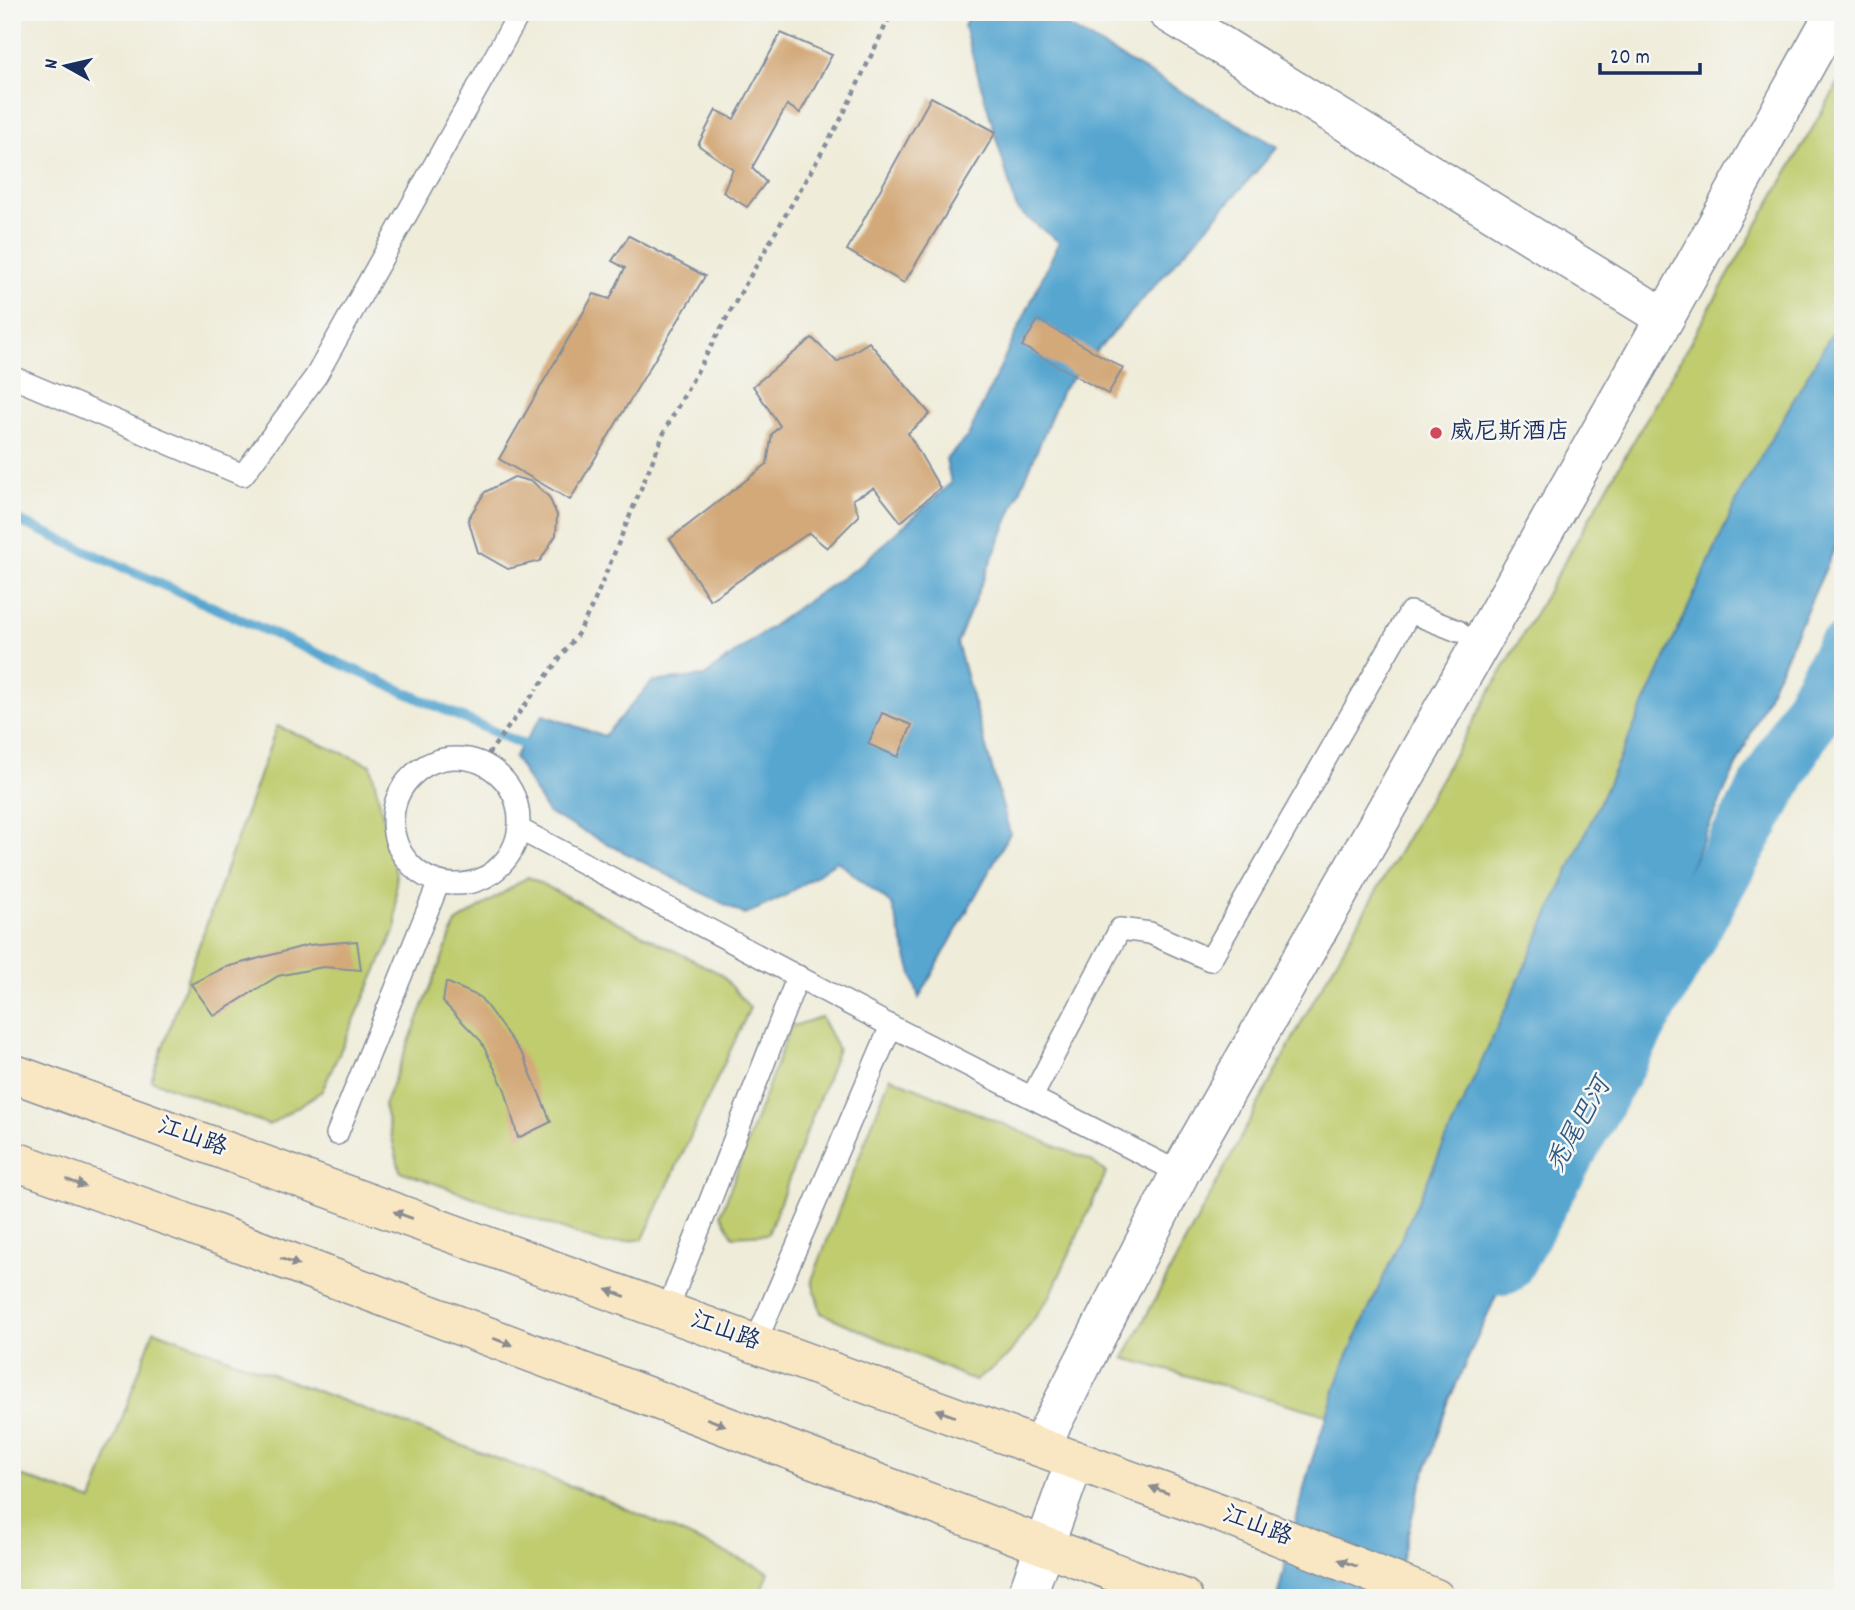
<svg xmlns="http://www.w3.org/2000/svg" width="1855" height="1610" font-family="Dekko,'LXGW WenKai TC',sans-serif">
<style>
.green{fill:#c0cc6e;stroke:#6e7e66;stroke-width:2}
.water{fill:#56a6d0;stroke:#386a97;stroke-width:2}
.lines{fill:none;stroke-linecap:round;stroke-linejoin:round}
.stream{stroke:#56a6d0;stroke-width:10}
.river{stroke:#56a6d0;stroke-width:60}
.building{fill:#d3a979}
.service-casing{stroke:#858e9c;stroke-width:24}
.minor-casing{stroke:#858e9c;stroke-width:41}
.secondary-casing{stroke:#858e9c;stroke-width:41}
.path{stroke:#858e9c;stroke-width:4.5;stroke-dasharray:5 5;stroke-linecap:butt}
.service{stroke:#fff;stroke-width:21}
.minor{stroke:#fff;stroke-width:38}
.secondary{stroke:#f9e7c3;stroke-width:38}
.oneway{fill:#8a8b90}
.poi-dot{fill:#d1495b;stroke:#f6f6f2;stroke-width:2.5}
.labels{text-anchor:middle;dominant-baseline:central;stroke-width:5;stroke-linejoin:round;paint-order:stroke}
.poi-label{font-size:24px;fill:#1b2f5e;stroke:#f6f6f2;text-anchor:start}
.street-label{font-size:24px;fill:#1b2f5e;stroke:#f6f6f2}
.water-label{font-size:26px;font-style:italic;fill:#305986;stroke:#f6f6f2}
</style>
<rect width="100%" height="100%" fill="#f6f6f2"/>
<filter id="ink" filterUnits="userSpaceOnUse"><feTurbulence type="fractalNoise" baseFrequency=".0143" numOctaves="2"/><feDisplacementMap in="SourceGraphic" scale="14" xChannelSelector="R" yChannelSelector="G"/><feConvolveMatrix kernelMatrix="1 2 1 2 8 2 1 2 1" color-interpolation-filters="sRGB"/></filter>
<filter id="wash" filterUnits="userSpaceOnUse"><feTurbulence type="fractalNoise" baseFrequency=".00686" numOctaves="4" result="noise"/><feDisplacementMap in="SourceGraphic" scale="28" xChannelSelector="R" yChannelSelector="G"/><feGaussianBlur stdDeviation="1.57" result="paint"/><feColorMatrix in="noise" values="0 0 0 0 0 0 0 0 0 0 0 0 0 0 0 0 0 1.4 0 .05"/><feComposite in="paint" operator="in"/></filter>
<g filter="url(#wash)">
<rect width="100%" height="100%" fill="#efecd9"/>
<path class="green" d="M1843,75V481L1331,1416L1124,1358L1306,1014Z
M277,726L371,765L396,874V928L322,1091L269,1125L151,1080Z
M528,877L721,974L750,1008L643,1239L604,1244L400,1171L384,1105L456,923Z
M821,1017L838,1049L768,1234L733,1236L721,1214L790,1027Z
M890,1077L1092,1161L1106,1173L1050,1296L1007,1357L975,1381L821,1313L812,1280Z
M154,1330L602,1498L769,1572L759,1598H12V1473L92,1501Z"/>
<path class="water" d="M971,12H1043L1278,147L1062,390L957,643L1010,833L919,998L892,905L837,861L785,896L745,915L548,813L514,757L543,715L604,736L652,682L704,676L804,603L858,567L951,483L946,459L968,436L1059,242L1017,210L964,26Z
M1843,314V530L1449,1400L1417,1497L1392,1598H1277L1308,1472L1343,1366L1742,489Z"/>
<g class="lines">
<path class="stream" d="M12,518L533,749"/>
<path class="river" d="M1503,1265L1843,654"/>
</g>
<g id="blocks">
<path class="building" d="M781,33L832,55L800,113L787,105L752,168L766,182L747,207L723,192L733,169L698,145L716,110L734,119Z
M931,97L996,132L904,283L847,250Z
M629,236L705,276L570,500L499,459L594,294L610,299L625,268L612,261Z
M1038,320L1123,368L1108,394L1022,346Z
M812,338L837,362L869,342L930,414L908,433L940,488L901,522L874,488L853,499L859,516L827,548L809,533L710,600L670,539L767,464L772,434L780,426L753,386Z
M514,477L533,482L549,497L557,515L556,535L540,561L508,569L478,552L468,519L485,492Z
M882,713L912,725L898,757L868,744Z
M357,941L361,970L323,967L278,976L214,1016L191,984L223,968L308,945Z
M446,982L480,997L524,1057L551,1122L518,1138L505,1090L481,1041L443,1002Z"/>
</g>
</g>
<g filter="url(#ink)">
<use href="#blocks" fill-opacity="0" stroke="#858e9c" stroke-width="2"/>
<g class="lines">
<g class="service-casing">
<path id="service" d="M12,377L243,475L316,376L520,12
M393 821a63 63 0 1 1 126 0a63 63 0 1 1-126 0Z
M519,829L891,1026L1180,1173
M1032,1097L1120,929L1150,933L1210,960L1410,612L1458,631
M337,1134L439,882
M667,1311L798,976
M755,1344L891,1026"/>
</g>
<g class="minor-casing">
<path id="minor" d="M1167,12L1665,318
M1040,1447L1180,1173L1665,318L1835,12
M1026,1598L1075,1460"/>
</g>
<g class="secondary-casing">
<path id="secondary" d="M12,1073L1223,1514L1435,1598
M12,1160L179,1220L1183,1598"/>
</g>
<path class="path" d="M540,685L579,632L595,600L666,428L741,292L841,119L892,12
M482,762L537,689"/>
<use href="#service" class="service"/>
<use href="#minor" class="minor"/>
<use href="#secondary" class="secondary"/>
</g>
<defs><path id="oneway-solid" d="M-6-.8H1V-3.2L6.5 0L1 3.2V.8H-6Z" transform="scale(1.75)"/></defs>
<g class="oneway">
<use href="#oneway-solid" transform="translate(76 1183) rotate(20)"/>
<use href="#oneway-solid" transform="translate(403 1215) rotate(-160)"/>
<use href="#oneway-solid" transform="translate(290 1262) rotate(21)"/>
<use href="#oneway-solid" transform="translate(616 1293) rotate(-160)"/>
<use href="#oneway-solid" transform="translate(503 1342) rotate(21)"/>
<use href="#oneway-solid" transform="translate(945 1413) rotate(-160)"/>
<use href="#oneway-solid" transform="translate(716 1422) rotate(21)"/>
<use href="#oneway-solid" transform="translate(1159 1490) rotate(-160)"/>
<use href="#oneway-solid" transform="translate(1348 1563) rotate(-159)"/>
</g>
</g>
<circle class="poi-dot" cx="1436" cy="433" r="7"/>
<g class="labels">
<g class="poi-label">
<text x="1450" y="433">威尼斯酒店</text>
</g>
<g class="street-label">
<text transform="translate(192 1138) rotate(20)">江山路</text>
<text transform="translate(725 1332) rotate(20)">江山路</text>
<text transform="translate(1257 1527) rotate(21)">江山路</text>
</g>
<g class="water-label">
<text transform="translate(1580 1126) rotate(-61)">秃尾巴河</text>
</g>
</g>
<rect width="1855" height="1610" fill="none" stroke="#f6f6f2" stroke-width="42"/>
<g transform="translate(66 66) rotate(278)" stroke="#f6f6f2" stroke-width="5" paint-order="stroke">
<path d="M0-5L12 26L0 18L-12 26Z" fill="#1b2f5e"/>
<text y="-10" font-size="19" font-weight="bold" text-anchor="middle" fill="#1b2f5e">N</text>
</g>
<path d="M1600 63v10h100v-10" fill="none" stroke="#1b2f5e" stroke-width="3.5"/>
<text x="1610" y="63" font-size="21" fill="#1b2f5e" stroke="#f6f6f2" stroke-width="5" paint-order="stroke">20 m</text>
</svg>
